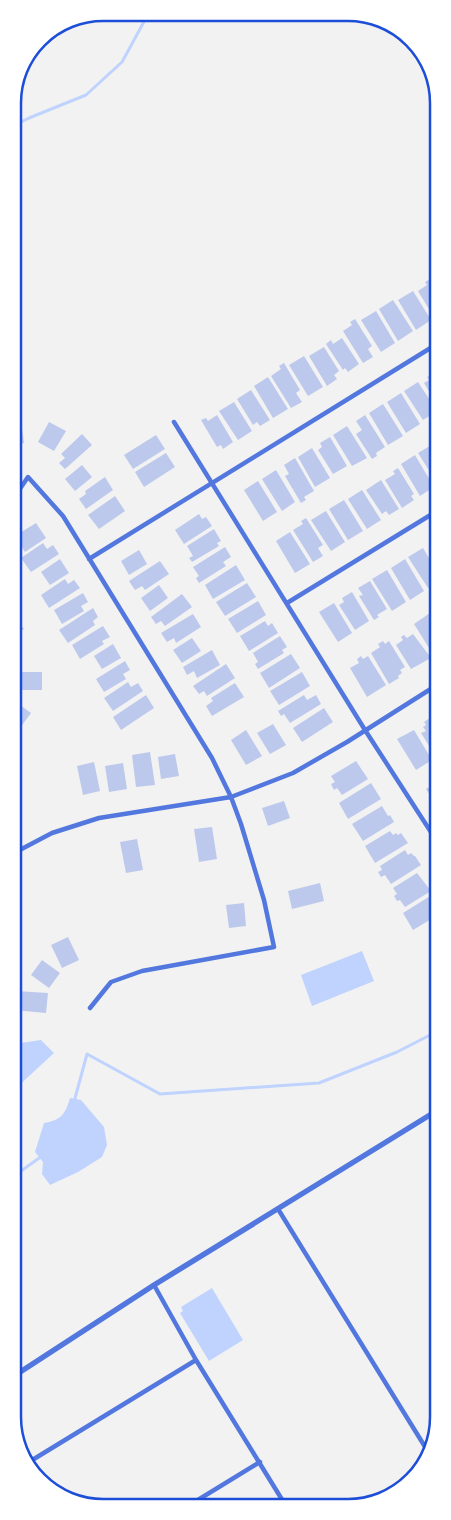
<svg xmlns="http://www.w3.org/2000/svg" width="451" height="1520" font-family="Literata,serif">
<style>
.water{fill:#bfd3fe}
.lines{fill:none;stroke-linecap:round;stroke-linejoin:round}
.stream{stroke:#bfd3fe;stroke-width:3}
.building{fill:#bdc9ec}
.minor{stroke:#5277de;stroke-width:4.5}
.tertiary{stroke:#5277de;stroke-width:5.5}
.rim{fill:none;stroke:#1d4ed8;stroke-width:2.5}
</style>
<rect width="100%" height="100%" fill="#f2f2f2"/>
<path class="water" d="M362,951L374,981L312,1006L301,975Z
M41,1040L54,1053L14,1090V1044Z
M70,1098L81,1100L104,1127L107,1145L102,1157L78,1172L50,1185L42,1174L43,1162L35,1152L44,1123C61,1120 65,1115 70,1098Z
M212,1288L243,1340L209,1361L180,1313L183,1311L181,1307Z"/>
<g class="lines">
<path class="stream" d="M13,126L29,118L86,95L122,62L146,18
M74,1102L87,1054L160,1094L319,1083L397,1052L438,1031
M14,1176L42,1156"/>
</g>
<path class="building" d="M430,279L437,290V317L435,319L418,291L427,285L425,282Z
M413,291L431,320L416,330L398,300Z
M393,300L413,331L398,341L379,309Z
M376,311L395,343L381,352L361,320Z
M355,319L372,346L368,349L373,357L363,363L343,331L352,325L350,322Z
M342,338L359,364L348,372L345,368L343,370L326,344L331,340L333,344Z
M324,347L339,371L334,375L337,379L327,386L309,356Z
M304,356L323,387L308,396L289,365Z
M284,363L300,390L296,393L302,402L291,408L271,376L281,369L279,366Z
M437,371V405L424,383L429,380L427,377Z
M268,377L288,409L273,418L254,386Z
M418,382L437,411L423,420L404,391Z
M251,390L270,420L260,426L257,422L253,425L237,399Z
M401,393L420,424L406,433L387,402Z
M234,402L252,431L238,440L219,411Z
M383,404L403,436L388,445L369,413Z
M20,414L24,443L13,445V415Z
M217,415L233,442L223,449L221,445L217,447L201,420L206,418L208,421Z
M365,415L385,447L376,453L377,456L372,459L356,434L362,430L356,421Z
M49,422L66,431L54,451L38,442Z
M347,426L367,458L352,466L333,435Z
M82,434L92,445L65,469L59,463L65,458L61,454Z
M156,435L165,449L133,469L124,455Z
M330,437L347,466L333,474L318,450L322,447L320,443Z
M433,444L437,450V483L418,453Z
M312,448L330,478L315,487L298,457Z
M166,453L175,467L144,487L135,472Z
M415,455L434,487L420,496L401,464Z
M295,458L314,491L304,497L306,500L301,503L285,476L289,474L284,465Z
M82,465L92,477L75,491L65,479Z
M398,468L414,494L411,496L414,500L402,508L385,480L395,474L393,471Z
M276,470L295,502L282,511L262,479Z
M105,477L113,490L86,509L79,499L86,494L85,491Z
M381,480L399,509L389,515L386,511L382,514L366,490Z
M258,481L277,512L263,521L244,490Z
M362,490L381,520L367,529L348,499Z
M115,496L125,511L99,529L88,515Z
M344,500L363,531L348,540L329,509Z
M326,511L345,542L331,551L311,520Z
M199,514L202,519L206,517L212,526L184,544L175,530Z
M306,518L323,545L318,548L323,556L313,562L293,530L303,524L301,521Z
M36,523L46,538L25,552L15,536Z
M214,529L221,541L217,543L219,546L192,562L189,558L193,556L187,546Z
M290,532L310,564L295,573L276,541Z
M437,539V564L432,554L436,552L431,543Z
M43,543L47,549L53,545L59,554L31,572L21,558Z
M225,547L231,557L223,562L226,566L199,583L196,578L199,576L193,567Z
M423,548L437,572V582L428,588L408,557Z
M139,550L147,564L129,575L121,561Z
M60,559L69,573L50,585L41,572Z
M405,559L424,591L410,600L391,568Z
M160,561L169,574L145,590L142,586L135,590L129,581Z
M236,565L245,580L213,599L205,585Z
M387,570L406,602L392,611L372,579Z
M65,579L68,584L74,580L80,588L49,608L41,595Z
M370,581L387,609L377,615L379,617L374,620L359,596L363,595L358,588Z
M247,583L256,597L225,616L216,602Z
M159,585L168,598L150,611L141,598Z
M352,592L369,621L355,630L339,605L344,602L342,598Z
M83,593L88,602L81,606L84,611L62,624L54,610Z
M182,594L192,607L165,626L161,621L156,624L151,617Z
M258,601L266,615L237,633L228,619Z
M334,603L352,633L338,642L319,612Z
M93,608L98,617L93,621L95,625L68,643L59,630Z
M430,613L437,624V653L434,656L414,624Z
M193,614L201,627L176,643L174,638L167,642L161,633Z
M13,615L24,629L13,637Z
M265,621L268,626L272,623L278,633L249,651L240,636Z
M103,626L110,637L102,641L104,644L80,659L72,645Z
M413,634L431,658L411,669L396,645L403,640L401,637L404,635L407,638Z
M280,636L287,647L282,650L284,653L258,669L255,664L258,662L253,653Z
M192,638L201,651L182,663L173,650Z
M383,641L385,644L389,641L405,667L400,670L402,673L398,676L399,678L389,684L371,653L380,647L378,644Z
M113,644L121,658L102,669L94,656Z
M212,650L220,665L197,678L194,671L187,675L183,667Z
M291,654L300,668L269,688L260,673Z
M361,656L363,659L368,656L386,685L367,697L350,668L359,663L357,659Z
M125,661L130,670L123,674L126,679L104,692L96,679Z
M226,664L235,678L207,696L204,691L199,694L193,686Z
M13,672H42V690H13Z
M302,672L310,686L279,705L270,691Z
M128,682L131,687L138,683L143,691L113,711L104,698Z
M235,683L244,697L212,716L206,706L213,701L211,698Z
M146,695L154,708L121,730L113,717Z
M304,695L307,700L316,695L321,704L290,723L284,714L281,716L278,711Z
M13,700L31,713L20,728L13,723Z
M324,708L333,722L302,742L293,728Z
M434,715L438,721V760L421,733L426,731L423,727L426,725L424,722Z
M273,724L286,745L270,754L257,733Z
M246,730L262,756L246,765L231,740Z
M414,730L432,760L416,770L397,739Z
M150,752L155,785L136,787L132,755Z
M175,754L179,776L161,779L158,757Z
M356,761L368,779L342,795L337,788L334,790L331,784L335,782L331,776Z
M94,762L100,791L83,795L77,766Z
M123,763L127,789L109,792L105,766Z
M438,782V807L426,789Z
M371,783L381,799L348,819L339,803Z
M284,801L290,818L268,826L262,808Z
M382,806L388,816L390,815L394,822L363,841L352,824Z
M212,827L217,859L199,862L194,829Z
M390,831L393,835L396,833L398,835L401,833L408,843L375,863L365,846Z
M137,839L143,870L126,873L120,842Z
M405,850L408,855L411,853L414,856H415L421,865L391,884L385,875L381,877L378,872L382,870L380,866Z
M417,873L431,891L405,907L400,900L397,901L394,896L397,894L393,888Z
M320,883L324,901L292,909L288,891Z
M435,893L438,898V915L413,930L403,913Z
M244,903L246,926L229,928L226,905Z
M68,937L79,960L62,968L51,945Z
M42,960L60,973L49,988L31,975Z
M16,991L48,993L46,1013L14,1010Z"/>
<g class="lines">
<path class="minor" d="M174,422L365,730L438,843
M13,499L28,477L63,516L212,758L231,797L241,824L264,900L274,947L142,971L111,982L90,1008
M89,559L437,344
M287,603L437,511
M14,853L52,833L99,818L231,797L293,773L347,742L437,685
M278,1209L427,1450
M154,1285L196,1360L286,1506
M29,1462L196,1360
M188,1506L260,1462"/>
<path class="tertiary" d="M14,1376L154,1285L438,1110"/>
</g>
<path d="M0 0H451V1520H0ZM103 21H348A82 82 0 0 1 430 103V1417A82 82 0 0 1 348 1499H103A82 82 0 0 1 21 1417V103A82 82 0 0 1 103 21Z" fill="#fff" fill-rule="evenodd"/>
<path class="rim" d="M103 21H348A82 82 0 0 1 430 103V1417A82 82 0 0 1 348 1499H103A82 82 0 0 1 21 1417V103A82 82 0 0 1 103 21Z"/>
</svg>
